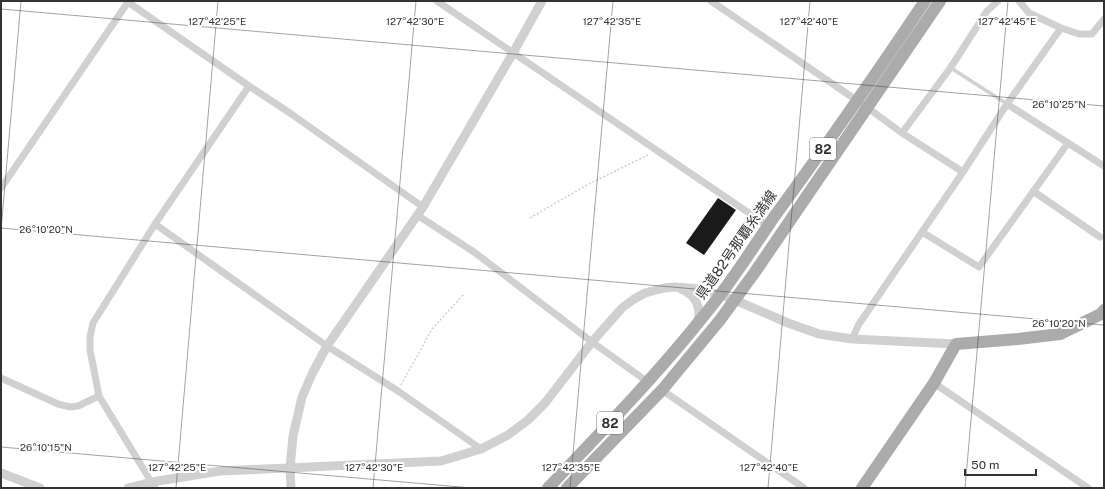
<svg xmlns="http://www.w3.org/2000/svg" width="1105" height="489" font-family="'Public Sans','Noto Sans JP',sans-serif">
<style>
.building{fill:#1a1a1a}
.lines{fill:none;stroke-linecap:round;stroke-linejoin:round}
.path{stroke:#cdcdcd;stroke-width:1.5;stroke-dasharray:2 2;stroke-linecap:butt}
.service{stroke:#d0d0d0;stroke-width:3.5}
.minor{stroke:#d0d0d0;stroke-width:7}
.tertiary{stroke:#d0d0d0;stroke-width:9}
.primary{stroke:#ababab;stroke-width:12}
.ticks{fill:none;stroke:#333;stroke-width:1;stroke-opacity:0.45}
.labels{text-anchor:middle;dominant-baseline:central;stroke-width:4;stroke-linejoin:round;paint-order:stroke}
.shield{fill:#fff;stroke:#707070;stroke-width:1}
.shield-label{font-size:13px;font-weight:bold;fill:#333}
.street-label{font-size:14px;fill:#333;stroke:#fff}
.ticks-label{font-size:10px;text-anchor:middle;fill:#333;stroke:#fff;stroke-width:4;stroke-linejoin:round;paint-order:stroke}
</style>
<rect width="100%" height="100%" fill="#fff"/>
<path class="building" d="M718,198L736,210L704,255L686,243Z"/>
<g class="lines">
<path class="path" d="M530,218L585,186L648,155
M401,385L432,329L463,295"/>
<path class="service" d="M951,68L1007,104"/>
<path class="minor" d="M437,1L768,226
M711,1L868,108L902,133L963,172
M1019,1L1029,13L1061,28L1079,34H1092L1104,19
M1007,104L1068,143L1104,166
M902,133L951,67L987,11L998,1
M1,188L128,2L249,86L290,113L423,207
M1033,191L1100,237
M417,215L474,252L592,342L648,382
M155,224L327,346L398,391L481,449
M922,232L979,267L1068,143
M852,339L859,324L963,172L1007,104L1061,28
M1,378L58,404L70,407L78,406L99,396
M934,383L1088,488
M662,390L804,488
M155,488L99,396L90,350V337L93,323L155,224L249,86"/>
<path class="tertiary" d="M681,289C697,295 702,309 697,324
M1,473L40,488
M128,488L152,482L220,471L441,461L481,449L508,435L528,420L545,403L592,342L622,308L634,299L645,293L664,288L675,287L700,289L707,291L735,300L788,323L819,334L852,339L956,344
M291,488L290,468L293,436L302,397L313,372L327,346L423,207L513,53L542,1"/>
<path class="primary" d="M548,488C602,431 657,375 706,313C731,283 752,249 774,217C826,146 876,74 925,1
M567,488L662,390L720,320L755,272L940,1
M862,488L934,383L956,344L1018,339L1060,334L1101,314L1104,310"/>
</g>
<path class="ticks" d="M1,9L1104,106M1,228L1104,325M1,230L21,1M1,447L472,488M176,488L218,1M373,488L416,1M570,488L613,1M768,488L810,1M965,488L1008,1"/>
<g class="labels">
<g class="shield">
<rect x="810" y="138" width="26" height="22" rx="3"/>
<rect x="597" y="412" width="26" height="22" rx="3"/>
</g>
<g class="shield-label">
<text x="823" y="149">82</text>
<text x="610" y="423">82</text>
</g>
<g class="street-label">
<text transform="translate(736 245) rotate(-55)">県道82号那覇糸満線</text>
</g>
</g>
<g class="ticks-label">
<text x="217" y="25">127°42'25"E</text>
<text x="415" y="25">127°42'30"E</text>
<text x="612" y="25">127°42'35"E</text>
<text x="809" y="25">127°42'40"E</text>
<text x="1007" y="25">127°42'45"E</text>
<text x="1059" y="108">26°10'25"N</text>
<text x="46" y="233">26°10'20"N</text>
<text x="1059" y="327">26°10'20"N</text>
<text x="46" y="451">26°10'15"N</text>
<text x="177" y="471">127°42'25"E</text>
<text x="374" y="471">127°42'30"E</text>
<text x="571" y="471">127°42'35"E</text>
<text x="769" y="471">127°42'40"E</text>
</g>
<rect width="1105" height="489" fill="none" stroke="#333333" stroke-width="4"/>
<path d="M965 469v6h71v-6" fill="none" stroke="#333333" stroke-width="2"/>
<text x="971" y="469" font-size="12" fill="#333333" stroke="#ffffff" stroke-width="3" paint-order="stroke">50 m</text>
</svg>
